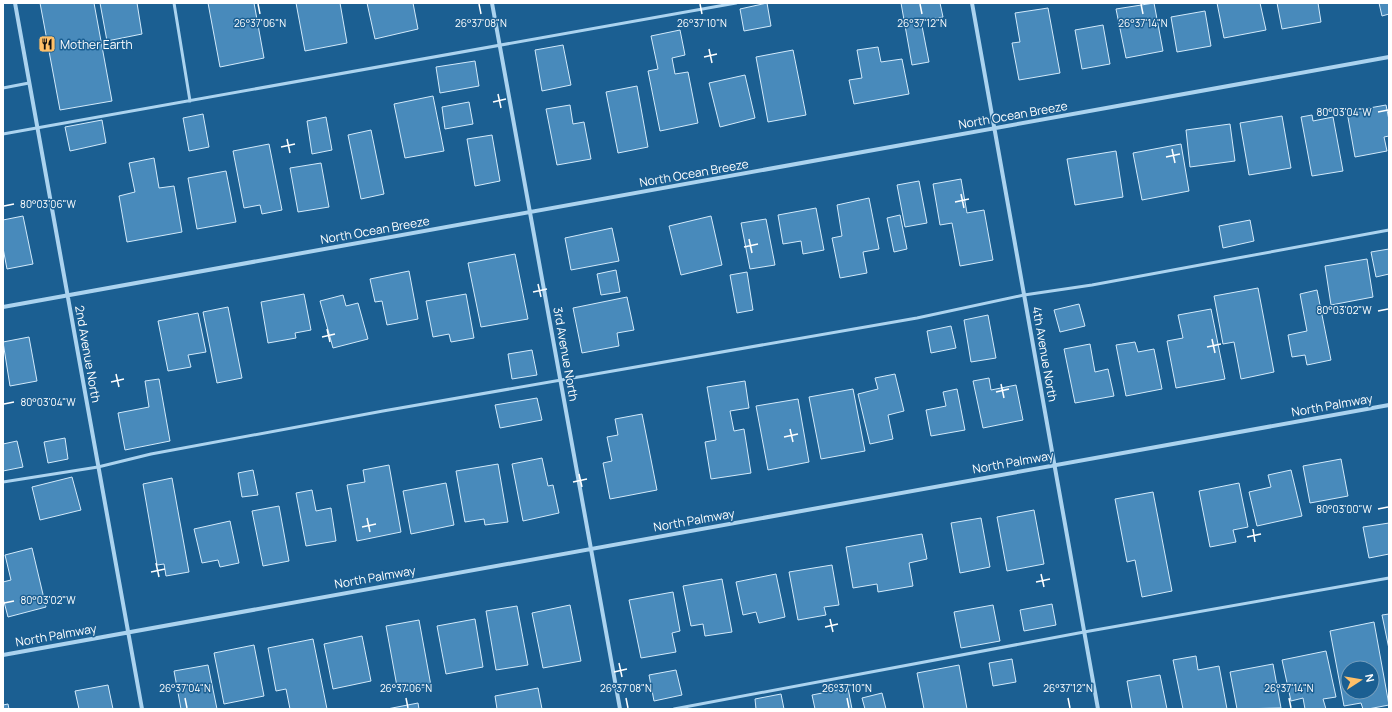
<svg xmlns="http://www.w3.org/2000/svg" width="1392" height="712" font-family="Manrope,sans-serif">
<style>
.building{fill:#488abb;stroke:#d2eafb;fill-rule:evenodd}
.lines{fill:none;stroke-linecap:round;stroke-linejoin:round}
.service{stroke:#abd3ef;stroke-width:3}
.minor{stroke:#abd3ef;stroke-width:4}
.ticks{fill:none;stroke:#fff;stroke-width:1.5}
.labels{text-anchor:middle;dominant-baseline:central;stroke-width:3;stroke-linejoin:round;paint-order:stroke}
.poi-label{font-size:12px;fill:#fff;stroke:#1b5f92;text-anchor:start}
.street-label{font-size:12px;fill:#fff;stroke:#1b5f92}
.ticks-label{font-size:10px;text-anchor:middle;fill:#fff;stroke:#1b5f92;stroke-width:3;stroke-linejoin:round;paint-order:stroke}
</style>
<rect width="100%" height="100%" fill="#1b5f92"/>
<path class="building" d="M40,3H94L112,101L60,110Z
M100,3H137L142,34L107,41Z
M208,3H254L264,58L220,67Z
M296,3H340L347,43L305,51Z
M367,3H413L418,29L375,39Z
M767,3L771,26L744,31L740,9Z
M901,3H940L943,17L921,21L929,62L912,65Z
M1154,3L1163,51L1126,58L1116,9Z
M1217,3H1260L1266,30L1224,38Z
M1277,3H1318L1321,22L1282,29Z
M1379,3H1389V14L1382,16Z
M1048,8L1060,73L1019,80L1012,43L1020,42L1015,13Z
M1205,11L1211,46L1177,52L1171,17Z
M1103,25L1110,64L1082,69L1075,30Z
M680,30L685,55L672,58L675,74L688,72L698,123L660,131L648,71L658,69L651,36Z
M563,45L571,85L542,91L535,50Z
M878,47L881,62L902,59L909,94L854,104L849,80L862,78L857,50Z
M793,50L806,115L768,122L756,57Z
M475,61L479,86L440,93L436,67Z
M745,75L755,118L720,127L709,83Z
M637,86L648,147L618,153L606,92Z
M433,96L444,151L405,158L394,104Z
M469,102L473,124L445,129L442,107Z
M570,105L573,124L584,122L591,159L557,165L546,109Z
M1386,105L1389,120V136L1384,137L1387,151L1355,157L1347,112Z
M203,114L209,147L189,151L183,118Z
M1312,115L1313,121L1333,117L1343,171L1312,176L1301,117Z
M1282,116L1291,168L1249,175L1240,123Z
M326,117L332,150L312,154L307,121Z
M102,120L106,143L70,151L65,127Z
M1230,124L1235,161L1190,167L1186,130Z
M371,130L384,194L361,199L348,135Z
M492,135L500,181L475,186L467,139Z
M269,144L282,210L262,214L260,205L244,208L233,151Z
M1181,144L1189,191L1142,200L1133,153Z
M1116,151L1123,197L1075,205L1067,159Z
M154,158L159,188L174,186L182,232L127,242L119,196L135,192L129,163Z
M321,163L329,207L298,212L290,168Z
M226,171L236,222L197,229L188,178Z
M961,179L967,213L984,210L993,260L960,266L952,223L940,225L933,184Z
M919,181L927,223L905,227L897,185Z
M869,198L879,249L863,252L867,273L840,278L832,238L842,236L837,205Z
M816,208L824,250L803,254L801,241L783,244L778,215Z
M900,215L907,249L894,252L887,218Z
M23,216L33,264L7,269L3,248V220Z
M711,216L722,265L681,275L669,226Z
M766,219L775,265L750,269L741,223Z
M1250,220L1254,241L1223,248L1219,226Z
M612,228L619,261L571,270L565,238Z
M1389,249V274L1376,277L1371,252Z
M515,254L528,319L481,327L468,263Z
M1367,259L1373,297L1331,305L1325,266Z
M616,270L620,292L601,295L597,274Z
M409,271L418,319L387,325L382,301L375,302L370,279Z
M747,272L753,310L737,313L730,275Z
M1258,288L1274,372L1241,379L1234,342L1223,344L1214,296Z
M1317,290L1331,360L1307,365L1305,355L1292,357L1288,335L1307,331L1300,294Z
M304,294L311,330L295,333L296,338L268,343L261,302Z
M466,294L474,338L451,342L449,334L433,337L426,301Z
M343,295L346,306L358,303L368,339L333,348L320,301Z
M627,297L634,330L617,333L619,346L582,353L573,308Z
M1079,304L1085,326L1060,332L1054,310Z
M228,307L242,378L217,383L203,312Z
M1211,309L1225,379L1176,388L1167,341L1183,338L1178,315Z
M198,313L206,352L188,355L191,367L168,371L158,321Z
M988,315L996,358L971,362L964,320Z
M951,326L956,348L931,353L927,331Z
M29,337L37,381L10,386L3,342Z
M1135,342L1138,352L1154,349L1162,389L1126,396L1116,345Z
M1090,344L1095,372L1108,369L1114,396L1075,403L1064,349Z
M532,350L537,375L512,379L508,354Z
M895,374L904,411L888,415L893,439L870,444L858,394L878,389L875,378Z
M989,378L991,390L1016,385L1023,420L983,428L973,381Z
M159,379L170,441L125,450L118,413L149,407L145,381Z
M745,381L749,408L730,411L734,431L744,429L751,473L711,479L705,442L716,440L707,387Z
M853,389L865,451L821,459L809,397Z
M957,389L965,430L931,436L926,410L946,406L943,392Z
M537,398L542,420L500,428L495,405Z
M798,399L809,462L768,470L756,406Z
M642,414L657,490L610,499L603,463L612,461L607,437L618,435L615,419Z
M65,438L68,459L48,463L44,442Z
M17,441L23,467L3,471V444Z
M542,458L548,486L553,485L559,513L523,521L512,464Z
M1341,459L1348,496L1310,503L1303,466Z
M498,464L508,522L485,525L484,519L465,522L456,471Z
M389,465L401,532L357,541L347,485L365,482L363,470Z
M253,470L258,495L242,497L238,473Z
M1291,470L1302,516L1257,526L1249,492L1271,487L1268,475Z
M72,477L81,510L40,520L32,487Z
M172,478L189,572L166,576L164,564L157,565L143,484Z
M446,483L454,525L411,534L403,491Z
M1239,483L1248,527L1233,530L1236,542L1210,547L1199,491Z
M312,490L316,511L331,508L336,541L306,546L296,493Z
M1153,492L1172,591L1142,597L1135,560L1127,562L1115,499Z
M279,506L289,561L263,566L252,511Z
M1034,510L1044,564L1007,571L997,517Z
M981,518L990,567L960,573L951,523Z
M230,521L239,563L220,567L218,560L202,563L194,529Z
M1389,523V554L1369,558L1363,527Z
M922,534L927,559L909,563L913,586L878,592L877,584L853,588L846,547Z
M32,548L46,607L8,617L3,598V582L11,580L5,555Z
M832,565L839,605L824,607L826,615L798,620L789,572Z
M776,574L785,617L759,623L756,612L743,615L736,582Z
M722,579L732,632L705,636L703,624L691,626L683,586Z
M673,592L680,631L672,633L676,652L641,658L629,600Z
M1052,604L1056,625L1024,631L1020,610Z
M570,605L581,661L543,668L532,613Z
M993,605L1000,641L961,648L954,612Z
M517,606L528,665L496,670L486,611Z
M1389,614V649L1382,615Z
M475,619L483,667L446,674L437,626Z
M419,620L431,686L398,692L386,626Z
M1374,622L1389,705L1368,709H1363L1361,703L1344,706L1330,631ZM1348,668H1372V692H1348Z
M362,636L371,681L333,689L324,644Z
M313,639L327,709H290L286,689L276,691L268,648Z
M254,645L264,696L224,704L214,653Z
M1326,651L1336,697L1323,699L1326,709H1305L1303,698L1291,701L1282,660Z
M1196,656L1198,670L1219,666L1227,709H1183L1173,660Z
M1012,659L1016,682L993,686L989,663Z
M1273,664L1281,708L1237,709L1230,672Z
M208,665L217,709H181L174,671Z
M959,665L967,709H924L917,673Z
M676,670L682,695L654,701L649,675Z
M1160,675L1167,709H1132L1127,681Z
M108,685L113,709H79L75,691Z
M538,688L542,709H497L495,696Z
M848,688L852,709H815L812,695Z
M882,693L886,709H865L862,698Z
M781,694L784,709H756L755,699Z
M418,703L419,709H387Z
M8,704L9,709H3V705Z"/>
<g class="lines">
<path class="service" d="M174,3L190,101
M3,88L29,83
M3,134L736,3
M3,482L98,467L151,454L383,411L917,318L1024,295L1092,285L1389,230
M674,709L1084,632L1389,578"/>
<path class="minor" d="M15,3L142,709
M492,3L620,709
M972,3L1098,709
M3,307L1389,57
M3,655L1389,405"/>
</g>
<path class="ticks" d="M258,4L260,14M479,4L481,14M700,4L702,14M920,4L922,14M1141,4L1143,14M709,49L712,63M704,57L717,54M498,94L501,108M493,102L506,99M1378,112L1388,110M287,139L290,153M281,147L295,144M1172,149L1175,163M1166,157L1180,154M961,194L964,208M955,202L969,199M4,206L14,204M749,239L752,253M744,247L758,244M538,284L541,297M533,292L547,289M1378,311L1388,309M327,329L330,342M322,337L335,334M1212,339L1215,353M1207,347L1221,344M116,374L119,387M111,382L124,379M1001,384L1004,398M996,392L1009,389M4,404L14,402M790,429L793,442M784,437L798,434M579,474L582,487M573,482L587,479M1378,509L1388,507M367,518L370,532M362,527L376,524M1253,529L1255,542M1247,537L1261,534M156,563L159,577M151,572L165,569M1041,574L1044,587M1036,582L1050,579M4,603L14,601M830,619L833,632M825,627L838,624M619,663L622,677M614,672L627,669M185,698L187,708M406,698L408,708M626,698L628,708M847,698L849,708M1068,698L1070,708M1289,698L1291,708"/>
<defs>
<g id="restaurant-square" transform="scale(0.9)"><rect x="-9" y="-9" width="18" height="18" rx="4" fill="#ffc069" stroke="#1b5f92"/><path d="M-5-6h1v4h1v-4h1v4h1v-4h1v5L-1.5 .5V6h-2V.5L-5-1ZM5-6V6H3V1.5H1.5Q1.5-4 5-6Z" fill="#111"/></g>
</defs>
<g fill-rule="evenodd">
<use href="#restaurant-square" x="47" y="44"/>
</g>
<g class="labels">
<g class="poi-label">
<text x="60" y="44">Mother Earth</text>
</g>
<g class="street-label">
<text transform="translate(1013 115) rotate(-10)">North Ocean Breeze</text>
<text transform="translate(694 173) rotate(-10)">North Ocean Breeze</text>
<text transform="translate(375 230) rotate(-10)">North Ocean Breeze</text>
<text transform="translate(88 354) rotate(80)">2nd Avenue North</text>
<text transform="translate(566 354) rotate(80)">3rd Avenue North</text>
<text transform="translate(1045 354) rotate(80)">4th Avenue North</text>
<text transform="translate(1332 405) rotate(-10)">North Palmway</text>
<text transform="translate(1013 462) rotate(-10)">North Palmway</text>
<text transform="translate(694 520) rotate(-10)">North Palmway</text>
<text transform="translate(375 577) rotate(-10)">North Palmway</text>
<text transform="translate(56 635) rotate(-10)">North Palmway</text>
</g>
</g>
<g class="ticks-label">
<text x="260" y="27">26°37'06"N</text>
<text x="481" y="27">26°37'08"N</text>
<text x="702" y="27">26°37'10"N</text>
<text x="922" y="27">26°37'12"N</text>
<text x="1143" y="27">26°37'14"N</text>
<text x="1344" y="116">80°03'04"W</text>
<text x="48" y="208">80°03'06"W</text>
<text x="1344" y="314">80°03'02"W</text>
<text x="48" y="406">80°03'04"W</text>
<text x="1344" y="513">80°03'00"W</text>
<text x="48" y="604">80°03'02"W</text>
<text x="185" y="692">26°37'04"N</text>
<text x="406" y="692">26°37'06"N</text>
<text x="626" y="692">26°37'08"N</text>
<text x="847" y="692">26°37'10"N</text>
<text x="1068" y="692">26°37'12"N</text>
<text x="1289" y="692">26°37'14"N</text>
</g>
<rect width="1392" height="712" fill="none" stroke="#ffffff" stroke-width="8"/>
<g transform="translate(1360 680) rotate(78)"><circle r="19" fill="#1b5f92" stroke="#769fbe"/>
<path d="M0-3L7 15L0 10L-7 15Z" fill="#ffc069"/>
<text y="-6" font-size="11" font-weight="bold" text-anchor="middle" fill="#ffffff">N</text>
</g>
</svg>
